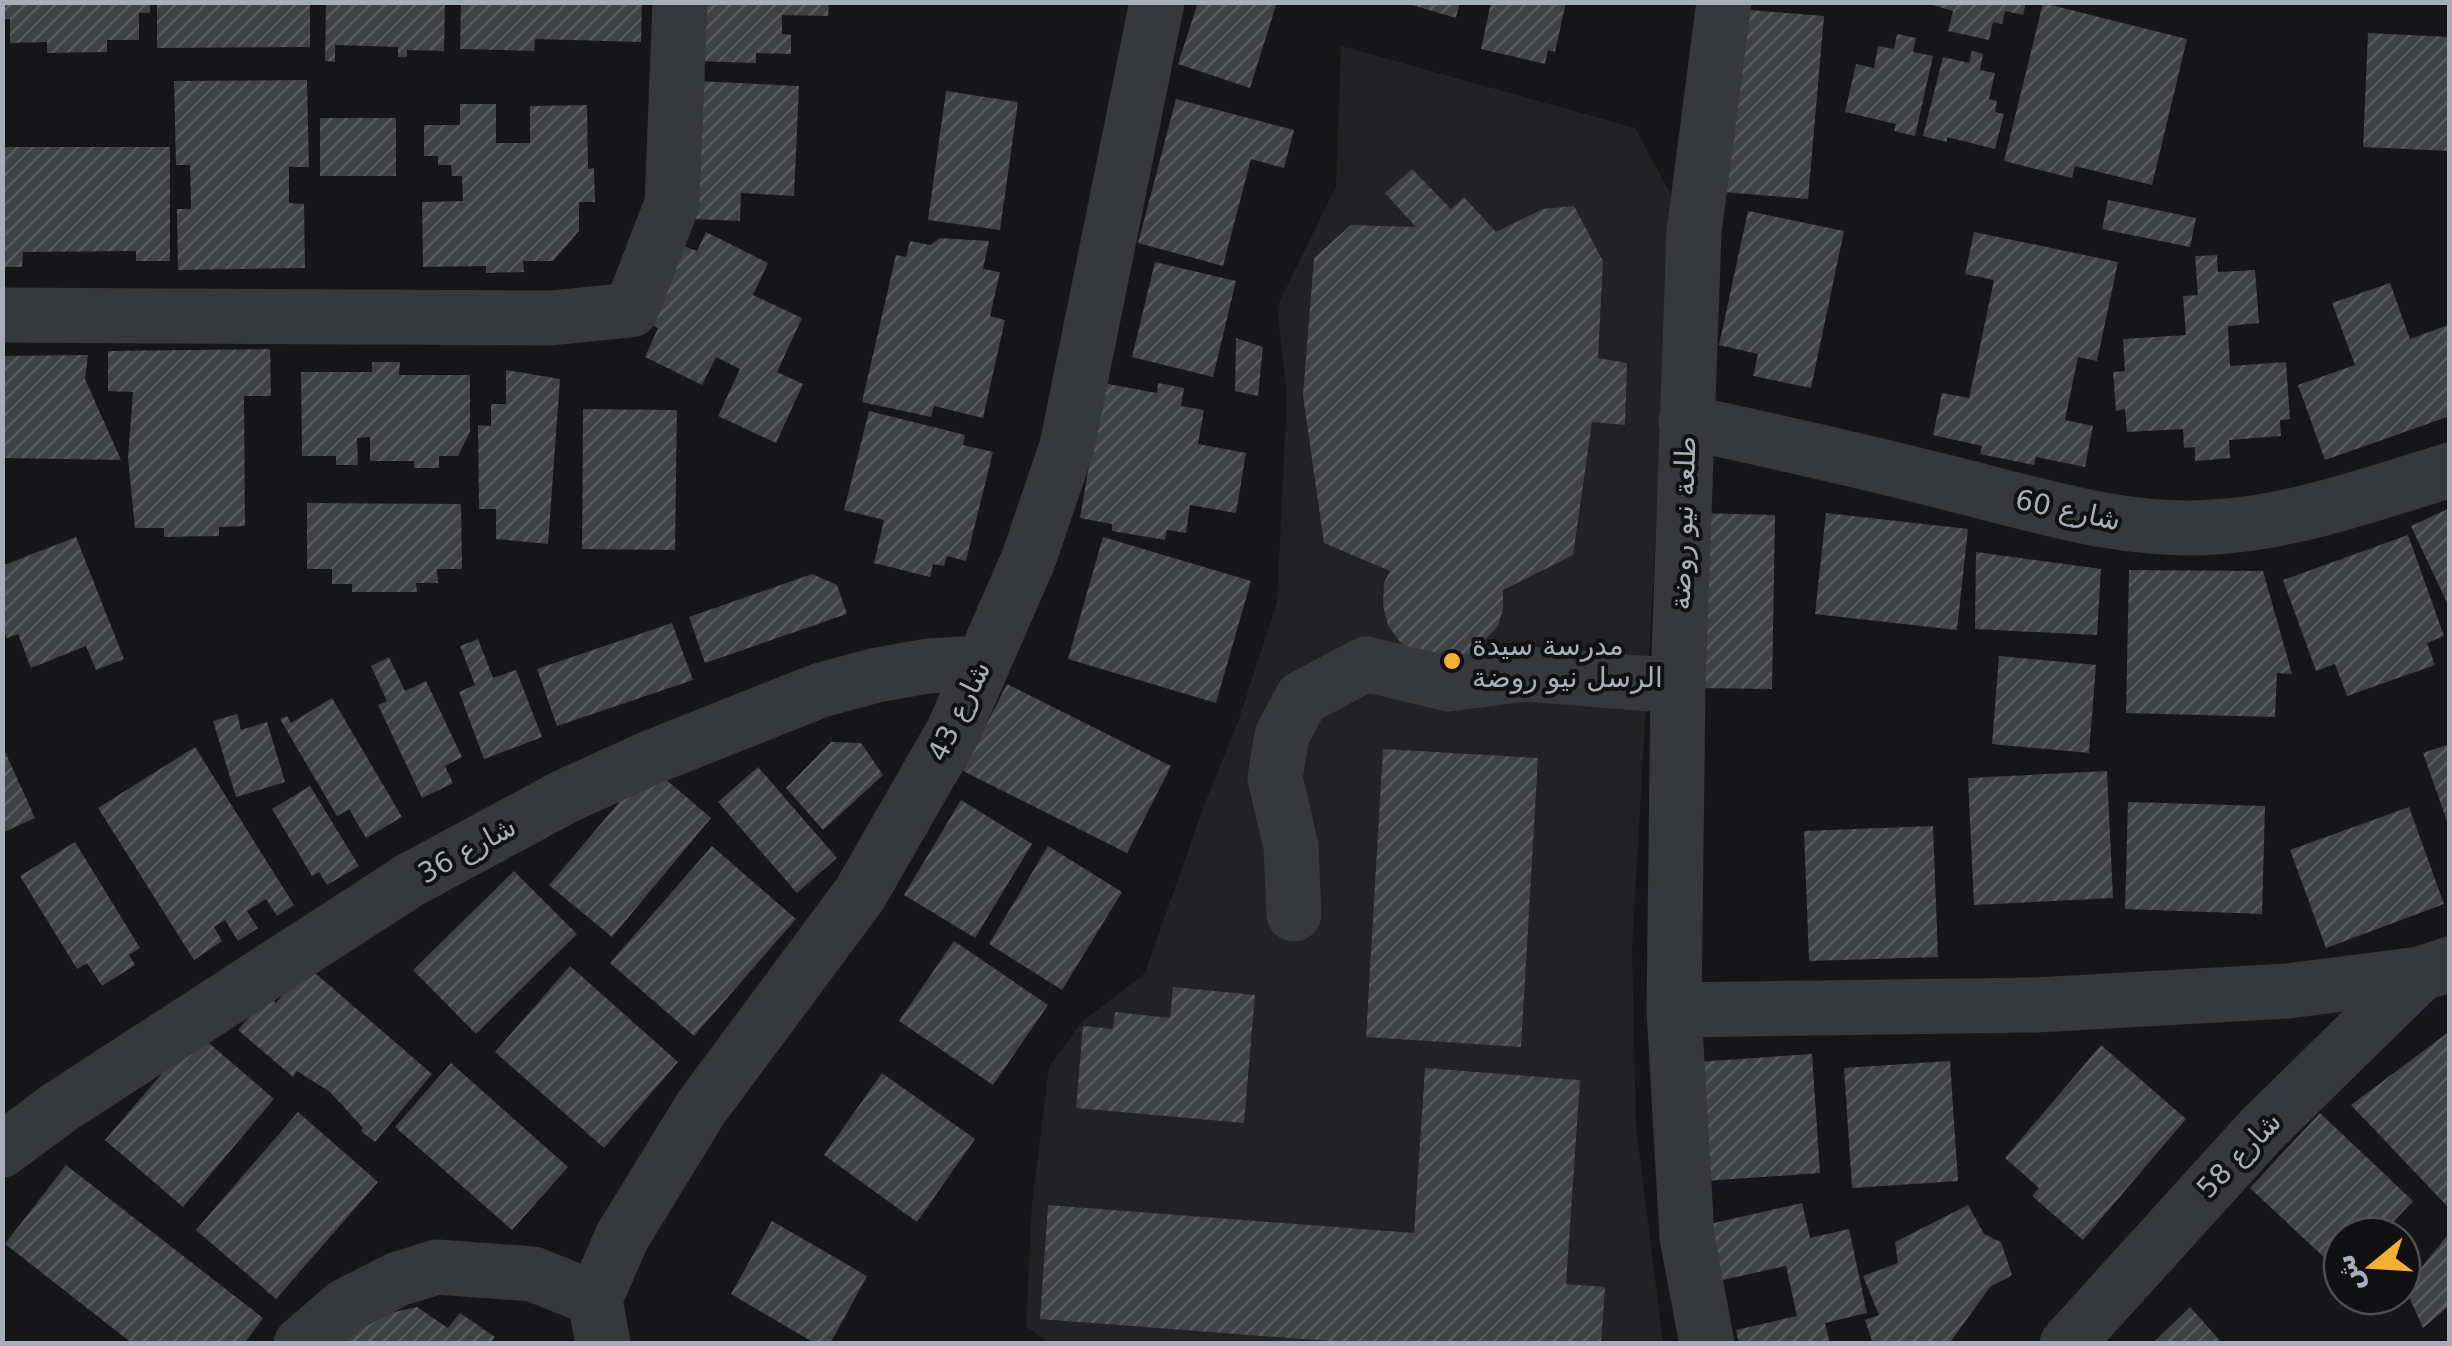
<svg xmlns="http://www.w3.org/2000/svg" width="2452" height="1346" font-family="'DejaVu Sans','Noto Naskh Arabic',sans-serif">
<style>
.built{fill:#222225}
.building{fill:url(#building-hatch)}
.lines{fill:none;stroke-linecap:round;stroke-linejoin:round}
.minor{stroke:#37383d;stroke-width:55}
.poi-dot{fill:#f2b134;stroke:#111113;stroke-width:4}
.labels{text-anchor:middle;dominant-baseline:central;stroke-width:8;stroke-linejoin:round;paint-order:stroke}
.street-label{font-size:28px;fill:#a8adb8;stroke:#111113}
.poi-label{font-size:28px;fill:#a8adb8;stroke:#111113;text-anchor:start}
</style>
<defs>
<pattern id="building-hatch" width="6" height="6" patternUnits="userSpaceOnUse" patternTransform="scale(2.5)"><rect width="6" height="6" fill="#404145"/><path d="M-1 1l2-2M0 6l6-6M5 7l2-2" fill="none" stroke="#595a5e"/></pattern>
</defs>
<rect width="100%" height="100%" fill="#161618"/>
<path class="built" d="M1341,46L1635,128L1675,202L1632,948L1636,1126L1663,1343L1050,1344L1026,1326L1032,1204L1049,1067L1081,1023L1145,973L1202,811L1239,719L1277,603L1287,395L1277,307L1336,186Z"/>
<path class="building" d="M2,2H150V13H139V40H107V52L47,53V42L10,43V19L2,20Z
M157,2H310V47L157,48Z
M326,2H445L444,51L407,50V57H398V47L335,45V62L325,61Z
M461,2H642L641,42L535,39L534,51L460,49Z
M695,2H829L828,16L782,15V34L791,35V54L756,53V63L693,61Z
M1198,2H1277L1250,88L1178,64Z
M1402,2H1460L1456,18Z
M1491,2H1566L1555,52L1548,50L1545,64L1481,49Z
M1922,2H2026L2023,15L2005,11L2002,24L1993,22L1989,40L1948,31L1953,11Z
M2043,3L2187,39L2152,185L2075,166L2072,178L2004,161Z
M1738,9L1824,16L1808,199L1723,192Z
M2368,33L2450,37V151L2363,147Z
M1897,34L1916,38L1913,52L1933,56L1915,136L1894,131L1896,124L1845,112L1856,64L1874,68L1878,46L1894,49Z
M1972,51L1983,54L1980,70L1995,73L1989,99L1997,101L1995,112L2004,114L1995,149L1947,137V142L1923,136L1943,57L1969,63Z
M307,80L309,167H289V203L304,204L305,268L178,270L177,209H191L190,165H176L174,81Z
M699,81L799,86L794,196L741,193L740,221L693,219Z
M946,91L1018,102L1000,230L928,220Z
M1176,99L1294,130L1284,168L1251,159L1223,266L1138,243Z
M460,104H496V143H530V106L587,105L588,169L594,168L595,202H579V231L553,261H523L524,272L486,273V266L423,267L422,202L463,201L462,176H452L451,165H438V156H424V125H460Z
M320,118H396V176H320Z
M2,147H170V261H136V251L23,252L22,267H2Z
M1412,169L1451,209L1464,197L1496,232L1543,209L1574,206L1603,261L1598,358L1627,363L1625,425L1592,422L1573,555L1503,590V609L1498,626L1473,653L1456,659L1417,655L1400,642L1388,625L1383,605L1384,583L1390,571L1324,543L1303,396L1314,258L1351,225L1416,227L1385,193Z
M2108,200L2196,218L2190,247L2102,229Z
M1748,211L1844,231L1811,388L1753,376L1758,354L1719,345Z
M706,232L768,263L753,295L802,318L777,372L803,384L776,443L718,416L740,369L716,357L702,385L645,357L658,328L648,323L684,246L697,251Z
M1974,232L2118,262L2097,361L2078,357L2065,420L2093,426L2085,467L2036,457L2034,465L1980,454L1982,446L1933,435L1942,393L1969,398L1994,280L1965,274Z
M940,238L989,241L983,269L1000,272L990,316L1005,320L983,418L934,406L931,417L862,402L896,255L906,257L910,241L930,245Z
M2217,255L2218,272L2255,270L2259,323L2228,326L2230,366L2286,362L2290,419L2280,420L2281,436L2229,440L2230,458L2195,461V447L2184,448L2183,429L2127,432L2125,409L2116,411L2113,372L2125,371L2123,339L2186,335L2183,296L2198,295L2195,256Z
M1155,262L1236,281L1213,377L1132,357Z
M2390,283L2410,339L2448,325L2450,416L2325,460L2298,385L2355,365L2332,303Z
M1236,338L1263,347L1258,396L1235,391Z
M270,349L271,396H244L245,526L219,527V536L164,537V528H135L128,458L133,392L108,391V351Z
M88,355L85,379L121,460L2,458V356Z
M372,362H400L399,375H470V432L458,456H439V468H414V461H370V437L357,438L358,465H336V456H302L301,372H372Z
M506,370L560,379L548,544L496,539V509H479L478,425L491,426V404H506Z
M1103,383L1157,393L1158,383L1184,388L1181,406L1204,410L1198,444L1246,453L1236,513L1190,505L1186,533L1167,530L1165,540L1112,531V524L1080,518Z
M583,409L677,410L675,550L582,549Z
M869,411L965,435L963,445L993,452L966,561L947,556L944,566L933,564L930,577L874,563L884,520L844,510Z
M307,503L461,504L462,569H437L438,583H416L417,592H352V584H332V569H307Z
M2450,508V609L2411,526Z
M1698,513L1775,515L1772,689L1694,688Z
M1826,513L1968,529L1957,630L1815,614Z
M2408,535L2444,636L2427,643L2435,665L2347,696L2335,664L2316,671L2283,580Z
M76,537L124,659L96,670L86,646L31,668L18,634L7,638L2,627V566Z
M1103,537L1251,581L1216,703L1068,659Z
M1976,552L2101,569L2097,635L1975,629Z
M2129,570L2263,571L2292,674L2277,673L2275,717L2126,713Z
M812,574L837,585L847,614L705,663L689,617Z
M672,623L693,680L557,726L537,669Z
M478,639L493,678L516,670L542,737L484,759L459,692L475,685L460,646Z
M1999,656L2096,665L2089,753L1992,744Z
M389,657L405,691L426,681L462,757L445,766L453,783L422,798L378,705L387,701L371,666Z
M1007,684L1171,766L1127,853L963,771Z
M332,698L402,817L366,838L349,809L337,816L280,719L287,716L291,723Z
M237,714L241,730L267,722L285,782L236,797L213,721Z
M831,742L861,743L883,775L823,830L786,788Z
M2450,744V827H2449L2423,753Z
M2,745L35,818L2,833Z
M195,747L294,905L277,916L266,899L247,911L258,928L238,941L225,920L214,927L222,941L194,960L98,808Z
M1383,749L1538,758L1521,1047L1366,1037Z
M650,766L711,818L612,937L549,885Z
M758,767L837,858L797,893L718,802Z
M2107,771L2113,898L1974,905L1968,778Z
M310,786L359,866L327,885L319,872L312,876L272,809Z
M961,800L1032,844L975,938L904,895Z
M2128,802L2265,806L2262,914L2125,909Z
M2409,807L2444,904L2326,948L2290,850Z
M1933,826L1938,957L1809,961L1804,831Z
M75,842L140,948L129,955L135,965L102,986L87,963L77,969L20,876Z
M712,846L796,919L694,1036L610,963Z
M1048,846L1122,892L1062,990L989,944Z
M514,871L577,934L476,1034L413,970Z
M954,941L1048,1005L993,1085L899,1021Z
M307,966L432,1074L375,1142L361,1131L363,1128L330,1092L297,1071L293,1077L238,1030L267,996L276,1003Z
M570,966L678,1062L604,1148L495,1052Z
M1173,987L1255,995L1244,1123L1076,1108L1083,1026L1113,1029L1115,1012L1170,1018Z
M2450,1031V1203L2447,1206L2351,1105Z
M197,1033L274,1099L183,1207L105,1140Z
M2101,1045L2186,1119L2083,1240L2032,1196L2039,1188L2005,1158Z
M1812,1054L1820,1173L1704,1181L1696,1062Z
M1950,1061L1958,1181L1852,1188L1844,1068Z
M451,1063L568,1167L512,1230L395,1127Z
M1425,1068L1580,1080L1566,1284L1605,1287L1601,1344H1369L1040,1319L1048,1205L1414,1233Z
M882,1073L975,1139L917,1222L824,1155Z
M298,1112L378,1182L276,1299L196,1230Z
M2320,1113L2413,1201L2380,1236H2342V1274L2250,1188Z
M66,1165L263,1318L244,1344H133L5,1244Z
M1802,1203L1810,1238L1849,1229L1867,1313L1825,1323L1830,1344H1739L1736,1330L1797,1316L1786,1266L1718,1281L1705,1225Z
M1968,1205L1984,1234L2001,1242L2012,1275L1990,1287L1949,1344H1873L1865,1320L1879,1315L1863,1276L1898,1263L1895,1242Z
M772,1221L867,1276L830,1344H816L731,1294Z
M2450,1232V1305L2423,1328L2405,1288Z
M417,1307L448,1328L460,1313L495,1337L490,1344H314L354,1321Z
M2190,1307L2223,1344H2152Z"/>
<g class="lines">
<path class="minor" d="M2,315L551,318L631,310L672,204L680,2
M1686,422C1773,441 1859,460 1945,482C2032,503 2123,534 2214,527C2295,522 2372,494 2450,470
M1294,914L1291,846L1275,778L1282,735L1302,698L1366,664L1448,684L1527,674L1678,686
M1674,1010L2036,1005L2288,991L2420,974L2450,964
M2,1150L60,1107L410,880L566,796L652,757L821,690L877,675L928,666L982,663
M301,1344L345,1306L398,1279L437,1267L533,1274L595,1299
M603,1344L595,1299L622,1237L701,1108L860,894L953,732L1029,558L1067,446L1157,2
M1707,1344L1687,1237L1674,1010L1678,686L1694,232L1724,2
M2067,1344L2261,1130L2420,974"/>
</g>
<circle class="poi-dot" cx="1452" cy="661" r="10"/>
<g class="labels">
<g class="street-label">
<text transform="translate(2068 510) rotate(12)">شارع 60</text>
<text transform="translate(1683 523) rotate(-88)">طلعة نيو روضة</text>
<text transform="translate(959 711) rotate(-64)">شارع 43</text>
<text transform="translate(467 850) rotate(-29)">شارع 36</text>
<text transform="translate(2239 1155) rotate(-46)">شارع 58</text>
</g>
<g class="poi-label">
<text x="1472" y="645">مدرسة سيدة<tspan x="1472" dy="32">الرسل نيو روضة</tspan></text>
</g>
</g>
<rect width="2452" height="1346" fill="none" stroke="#a8adb8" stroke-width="10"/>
<g transform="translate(2372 1266) rotate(252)"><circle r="48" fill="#111113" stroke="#4d4f55" stroke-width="2.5"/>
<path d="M0-8L18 38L0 25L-18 38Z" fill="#f2b134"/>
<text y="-15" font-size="28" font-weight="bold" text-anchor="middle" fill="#a8adb8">ش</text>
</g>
</svg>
